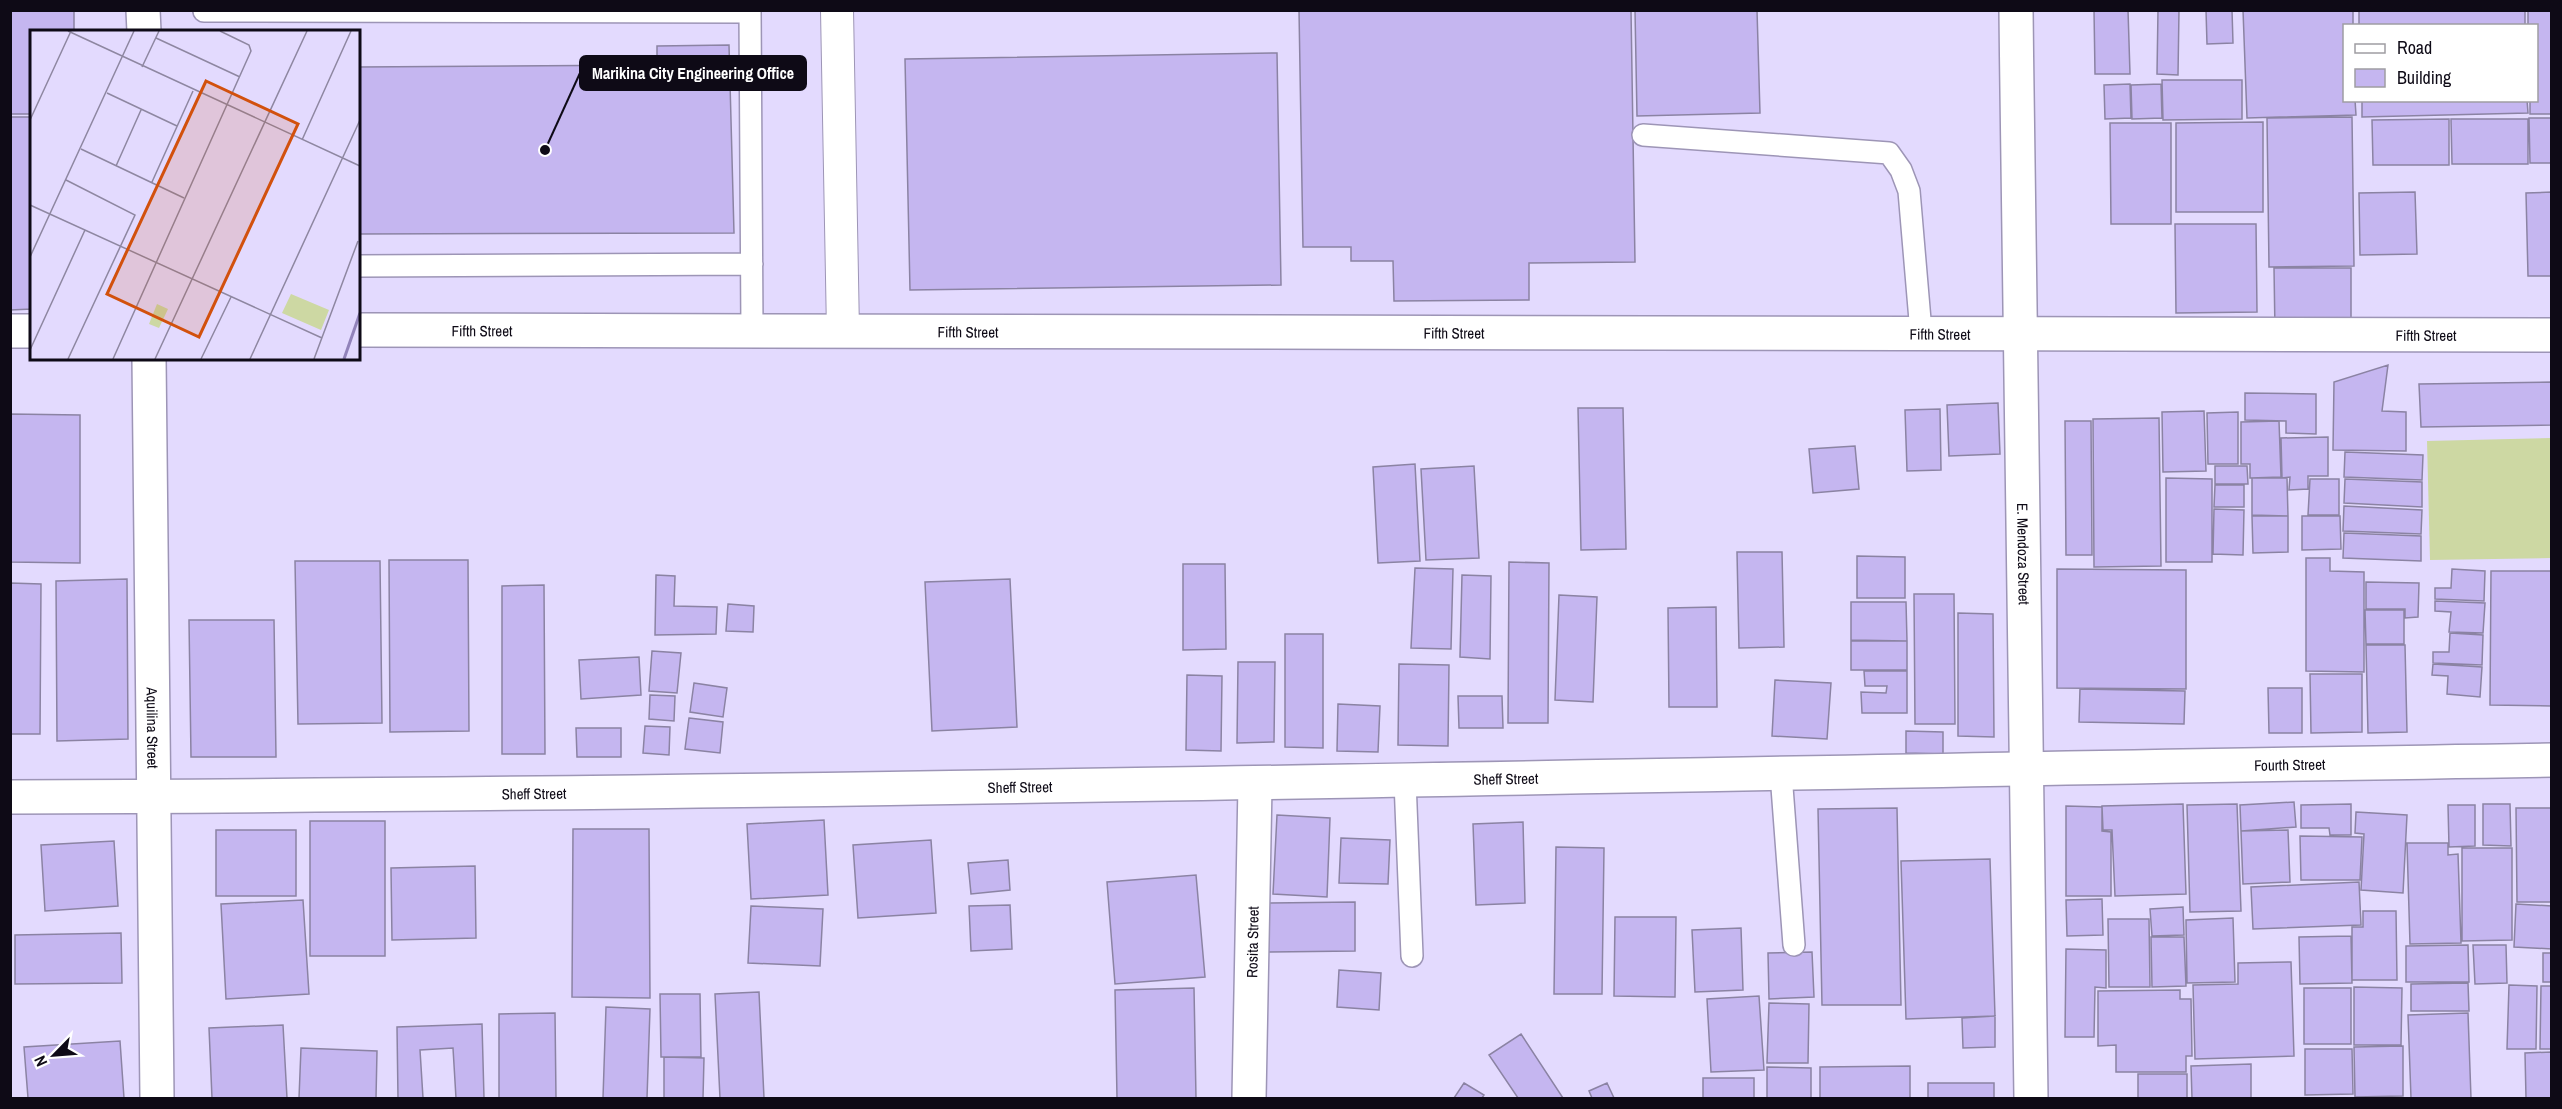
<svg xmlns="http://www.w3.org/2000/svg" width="2562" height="1109" font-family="'Archivo Narrow',sans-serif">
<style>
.grass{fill:#cdd8a3}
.building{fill:#c5b6f0;stroke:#8b83a3;stroke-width:1.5}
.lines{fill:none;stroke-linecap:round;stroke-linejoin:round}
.service-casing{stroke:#9d95b6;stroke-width:24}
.pedestrian-casing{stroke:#9d95b6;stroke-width:34}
.minor-casing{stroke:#9d95b6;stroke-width:36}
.tertiary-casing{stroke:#9d95b6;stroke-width:36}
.service{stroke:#fff;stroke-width:21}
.pedestrian{stroke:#fff;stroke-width:32}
.minor{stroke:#fff;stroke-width:33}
.tertiary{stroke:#fff;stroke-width:33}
.labels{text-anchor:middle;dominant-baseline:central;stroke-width:6;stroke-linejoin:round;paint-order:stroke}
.street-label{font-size:15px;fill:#0e0a16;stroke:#fff}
.inset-river{fill:none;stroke:#9283ba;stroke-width:3}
.inset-road{fill:none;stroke:#8e87a1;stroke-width:1.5}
.view{fill:#d2510d;fill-opacity:0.15;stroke:#d2510d;stroke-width:3}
.inset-edge{fill:none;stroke:#0e0a16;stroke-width:3}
.leader{fill:none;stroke:#0e0a16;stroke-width:2}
.callout-dot{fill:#0e0a16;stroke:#fff;stroke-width:2}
.callout{fill:#0e0a16;stroke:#0e0a16;stroke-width:2}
.callout-label{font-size:16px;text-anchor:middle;font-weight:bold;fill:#fff}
</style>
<rect width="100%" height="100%" fill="#e3dafe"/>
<path class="grass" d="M2551,438V558L2430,560L2427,441Z"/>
<path class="building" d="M10,10H74V32H32V114H10Z
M1299,10H1631L1635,262L1529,263V300L1394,301L1393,261H1351V247H1303Z
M1635,10H1757L1760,113L1637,116Z
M2094,10H2128L2130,74H2095Z
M2158,10H2179L2178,75L2157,74Z
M2206,10H2232L2233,43L2207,44Z
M2243,10H2353V26H2344V100H2355L2356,115L2247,118Z
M2359,10H2525V26H2359Z
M2528,10H2552V114H2530V100H2536V26H2528Z
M729,45L734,233L358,234V67L657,65V46Z
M1277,53L1281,285L910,290L905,59Z
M2162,80H2242V119L2163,120Z
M2130,84L2131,118L2105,119L2104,85Z
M2161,84L2162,118L2132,119L2131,85Z
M2362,100H2527L2528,113L2362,117Z
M10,117H32V309L10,310Z
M2352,117L2354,266L2269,267L2267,118Z
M2529,118H2552V163H2530Z
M2449,119V165H2373L2372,120Z
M2451,119H2528V164H2452Z
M2263,122V212H2176V123Z
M2110,123H2171V224H2111Z
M2415,192L2417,254L2360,255L2359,193Z
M2552,192V276H2528L2526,193Z
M2175,224H2256L2257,312L2176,313Z
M2274,268H2351V331L2275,332Z
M2388,365L2382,411L2406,412V451L2333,450L2334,382Z
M2552,382V425L2421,427L2419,384Z
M2245,393L2316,394V434L2286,433V421L2245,420Z
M1998,403L2000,454L1949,456L1947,405Z
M1578,408H1623L1626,549L1581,550Z
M1940,409L1941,470L1907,471L1905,410Z
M2204,411L2206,471L2163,472L2162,412Z
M2238,412V464H2208L2207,413Z
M10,414L80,415V563L10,562Z
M2159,418L2161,566L2094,567L2093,419Z
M2065,421H2091L2092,555H2066Z
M2279,421L2281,477L2250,478V464H2241V422Z
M2328,437V476H2308V489L2289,490L2290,477L2282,478L2281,438Z
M1855,446L1859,489L1813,493L1809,449Z
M2345,452L2423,455L2422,480L2344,477Z
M1415,464L1420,561L1378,563L1373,467Z
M1474,466L1479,558L1426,560L1421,469Z
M2215,466H2247L2248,484H2215Z
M2166,478L2212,479V562H2166Z
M2252,478H2287L2288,516L2252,515Z
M2310,479H2339V515H2308Z
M2345,479L2422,482V507L2344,503Z
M2215,485H2244V507H2214Z
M2344,506L2422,510L2421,534L2343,531Z
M2214,509L2244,510L2243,555L2213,554Z
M2252,516H2288V552L2253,553Z
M2302,516H2340L2341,549L2302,550Z
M2344,533L2421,536V561L2343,558Z
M1737,552H1782L1784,647L1739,648Z
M1857,556L1905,557V598H1857Z
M2306,558H2330V571L2364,572V672L2306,671Z
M389,560H468L469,731L390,732Z
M295,561H380L382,723L298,724Z
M1509,562L1549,563L1548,723H1508Z
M1183,564H1225L1226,649L1183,650Z
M1415,568L1453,569L1451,649L1411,648Z
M2057,569L2186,570V689L2057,688Z
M2452,569L2485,571L2484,601L2435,599V588H2451Z
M2491,571H2551V706L2490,705Z
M656,575L675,576L674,606L717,607L716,634L655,635Z
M1462,575L1491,576L1490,659L1460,657Z
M127,579L128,739L57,741L56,581Z
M1010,579L1017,727L932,731L925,582Z
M2366,582L2419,583L2418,617L2405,618V609H2366Z
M10,583L41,584L40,734H10Z
M544,585L545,754H502V586Z
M1914,594H1954L1955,724H1915Z
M1559,595L1597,597L1593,702L1555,700Z
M2435,601L2485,603L2483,633L2449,632L2451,612L2435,611Z
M1851,602H1906L1907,641L1851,640Z
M728,604L754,606L753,632L726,631Z
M1716,607L1717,707H1669L1668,608Z
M2365,610H2404V644H2366Z
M1958,613L1993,614L1994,737L1958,736Z
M189,620H274L276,757H191Z
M2450,633L2483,635L2482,665L2433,663V652H2449Z
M1285,634H1323V748L1285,747Z
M1851,641H1907V670H1851Z
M2366,645H2405L2407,732L2368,733Z
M652,651L681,653L677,693L649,691Z
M639,657L641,695L581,699L579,660Z
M1238,662H1275L1274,742L1237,743Z
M1399,664L1449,665L1448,746L1398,745Z
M2433,664L2482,667L2480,697L2447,694L2448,676L2432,675Z
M1864,671H1907V713H1862L1861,692L1886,693L1887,686H1865Z
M2310,674H2362V732L2311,733Z
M1187,675L1222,676L1221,751L1186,750Z
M1775,680L1831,683L1827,739L1772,736Z
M694,683L727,688L723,717L690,712Z
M2268,688H2302V733H2269Z
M2080,689L2185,691L2184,724L2079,722Z
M650,695L675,696L674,721L649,719Z
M1458,696H1502L1503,728H1459Z
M1338,704L1380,706L1378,752L1337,751Z
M689,718L723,722L720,753L685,749Z
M645,726L670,727L669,755L643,753Z
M576,728H621V757H577Z
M1906,731L1943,732V754L1906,753Z
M2294,802L2296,827L2241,831L2240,805Z
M2183,804L2186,894L2115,896L2112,830H2103L2102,806Z
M2237,804L2241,911L2190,912L2187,805Z
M2351,804V835H2330L2329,828H2301V805Z
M2483,804H2510L2511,846L2483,845Z
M2448,805H2475V846L2449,847Z
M2066,806L2102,807V831L2111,832V896H2066Z
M1897,808L1901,1005H1822L1818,809Z
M2516,808H2552V902H2517Z
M2356,812L2407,815L2403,893L2361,890L2364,834L2355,833Z
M1277,815L1330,818L1327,897L1273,894Z
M824,820L828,895L751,899L747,824Z
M310,821H385V956H310Z
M1523,822L1525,903L1476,905L1473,824Z
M573,829H649L650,998L572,997Z
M216,830H296V896H216Z
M2288,830L2290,882L2243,884L2241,831Z
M2300,836L2362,837L2360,880H2301Z
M1341,838L1390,840L1388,884L1339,883Z
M931,840L936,913L858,918L853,845Z
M114,841L118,906L45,911L41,845Z
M2407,843H2448V855L2458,854L2461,943L2410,944Z
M1556,847L1604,848L1602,994H1554Z
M2462,848H2512V940L2462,941Z
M1990,859L1995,1016L1906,1019L1901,861Z
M1008,860L1010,890L971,894L968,863Z
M475,866L476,938L392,940L391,868Z
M1196,875L1205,977L1115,984L1107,882Z
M2359,882L2361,925L2253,929L2251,887Z
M2102,899L2103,935L2067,936L2066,900Z
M303,900L309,994L226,999L221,904Z
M1355,902V951L1267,952L1266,903Z
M2516,904L2552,906V949L2514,947Z
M1010,905L1012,949L971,951L969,906Z
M751,906L823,909L820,966L748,963Z
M2183,907L2184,935L2152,936L2150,909Z
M2363,911H2396L2397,980H2352V927H2363Z
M1615,917H1676L1675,997L1614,996Z
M2233,918L2235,982L2187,983L2186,920Z
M2108,919H2149L2150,987H2109Z
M1741,928L1743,990L1695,992L1692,930Z
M121,933L122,983L15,984V935Z
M2351,936L2352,983L2300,984L2299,937Z
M2151,937H2184L2186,986L2152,987Z
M2468,945L2469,982H2406V946Z
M2473,945H2506L2507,983L2475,984Z
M2066,949L2106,950V988L2095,987L2094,1037H2065Z
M1812,952L1814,997L1769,999L1768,953Z
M2543,953H2552V982H2543Z
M2291,962L2294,1056L2195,1059L2193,985L2238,984V963Z
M1339,970L1381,973L1379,1010L1337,1007Z
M2468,983L2469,1011H2411V984Z
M2509,985L2537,986L2536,1049H2507Z
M2541,986H2552V1049H2540Z
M2354,987L2402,988L2401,1045H2354Z
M1194,988L1196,1098H1117L1115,990Z
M2304,988H2351V1044H2304Z
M2180,990V999H2191L2192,1056H2186V1072H2116V1045L2098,1046V991Z
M759,992L764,1098H720L715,994Z
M660,994H700L701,1057H661Z
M1759,996L1764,1070L1711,1072L1707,999Z
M1769,1003L1809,1004L1808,1063H1767Z
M606,1007L650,1009L647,1098H603Z
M555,1013L556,1098H499V1014Z
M2468,1013L2471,1098H2411L2408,1015Z
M1995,1016V1047L1963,1048L1962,1018Z
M482,1024L484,1098H456L453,1048L420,1050L423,1098H398L397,1027Z
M283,1025L287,1098H212L209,1028Z
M1521,1034L1563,1098H1518L1489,1055Z
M120,1041L124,1098H28L24,1047Z
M2403,1046V1096L2355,1097L2354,1047Z
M301,1048L377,1051L376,1098H299Z
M2305,1049H2352L2353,1094L2305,1095Z
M2552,1052V1098H2526L2525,1053Z
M664,1057L704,1058L703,1098H664Z
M2251,1064V1098H2192L2191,1066Z
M1910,1066V1098H1820V1067Z
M1767,1067L1811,1068V1098H1767Z
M2138,1074H2187V1098H2138Z
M1703,1078H1754V1098H1703Z
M1464,1083L1484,1095L1482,1098H1454Z
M1607,1083L1614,1098H1592L1589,1091Z
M1928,1083H1994V1098H1928Z"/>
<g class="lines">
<g class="service-casing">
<path id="service" d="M750,10L752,330
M204,11L750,12
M1643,135L1889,153L1901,170L1909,191L1921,332
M358,266L752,264
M1781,774L1794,945
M1405,781L1412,956"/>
</g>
<g class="pedestrian-casing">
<path id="pedestrian" d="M837,10L843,331"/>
</g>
<g class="minor-casing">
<g id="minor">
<path id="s1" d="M2016,10C2020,373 2028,736 2031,1098"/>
<path id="s2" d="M358,330L2552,335"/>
<path d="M10,331H32"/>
<path id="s3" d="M10,797C858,794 1704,773 2552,760"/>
<path id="s4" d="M1249,1098L1255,785"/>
</g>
</g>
<g class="tertiary-casing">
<g id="tertiary">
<path d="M143,10L144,32"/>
<path id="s5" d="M149,358L157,1098"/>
</g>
</g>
<use href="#service" class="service"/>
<use href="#pedestrian" class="pedestrian"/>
<use href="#minor" class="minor"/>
<use href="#tertiary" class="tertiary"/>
</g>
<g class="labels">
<g class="street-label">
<text stroke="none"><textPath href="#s2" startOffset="124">Fifth Street</textPath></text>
<text stroke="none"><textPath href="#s2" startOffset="610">Fifth Street</textPath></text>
<text stroke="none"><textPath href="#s2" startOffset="1096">Fifth Street</textPath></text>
<text stroke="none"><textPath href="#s2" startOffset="1582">Fifth Street</textPath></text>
<text stroke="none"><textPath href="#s2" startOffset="2068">Fifth Street</textPath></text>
<text stroke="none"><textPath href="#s1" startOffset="544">E. Mendoza Street</textPath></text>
<text stroke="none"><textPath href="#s5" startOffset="370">Aquilina Street</textPath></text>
<text stroke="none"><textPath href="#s3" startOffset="2280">Fourth Street</textPath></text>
<text stroke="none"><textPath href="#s3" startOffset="1496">Sheff Street</textPath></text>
<text stroke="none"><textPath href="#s3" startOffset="1010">Sheff Street</textPath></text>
<text stroke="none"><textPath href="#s3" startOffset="524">Sheff Street</textPath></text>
<text stroke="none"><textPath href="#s4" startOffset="156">Rosita Street</textPath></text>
</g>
</g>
<g transform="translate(30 30)">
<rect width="330" height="330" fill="#e3dafe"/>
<path d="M261,264L299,280L291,300L252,283ZM127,274L138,279L129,298L119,294Z" fill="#cdd8a3"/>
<path class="inset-river" d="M314,329L330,283"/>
<path class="inset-road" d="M38,1L330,136M126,8L210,47M112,37L129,1M77,63L147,96M0,90L41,1M272,110L321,1M51,119L154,168M86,136L111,80M36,150L105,185L38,329M122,152L163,61M0,175L292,308M0,227L104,1M0,320L55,200M83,329L221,21L219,15L190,1M125,329L277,1M171,329L201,267M220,329L330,90M284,329L328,211"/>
<path class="view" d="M176,51L268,94L169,307L77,264Z"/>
<rect width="330" height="330" class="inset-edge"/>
</g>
<path class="leader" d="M545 150L580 73"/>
<circle class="callout-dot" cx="545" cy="150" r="6"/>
<rect class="callout" x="580" y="56" width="226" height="34" rx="6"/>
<g class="callout-label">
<text x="693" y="79">Marikina City Engineering Office</text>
</g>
<rect width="2562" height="1109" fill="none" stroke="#0e0a16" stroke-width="24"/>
<rect x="2343" y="24" width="195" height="78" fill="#ffffff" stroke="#9f9da2" stroke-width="1.5"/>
<rect x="2355" y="44" width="30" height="9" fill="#ffffff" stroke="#9f9da2" stroke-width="1.5"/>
<text x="2397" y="54" font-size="18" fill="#0e0a16">Road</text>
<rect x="2355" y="69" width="30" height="18" fill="#c5b6f0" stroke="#9f9da2" stroke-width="1.5"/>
<text x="2397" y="84" font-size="18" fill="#0e0a16">Building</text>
<g transform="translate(54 1055) rotate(245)" stroke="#ffffff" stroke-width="4.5" paint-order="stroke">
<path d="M0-4.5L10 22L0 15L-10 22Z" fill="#0e0a16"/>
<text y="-9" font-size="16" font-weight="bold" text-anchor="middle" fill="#0e0a16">N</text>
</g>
</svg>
